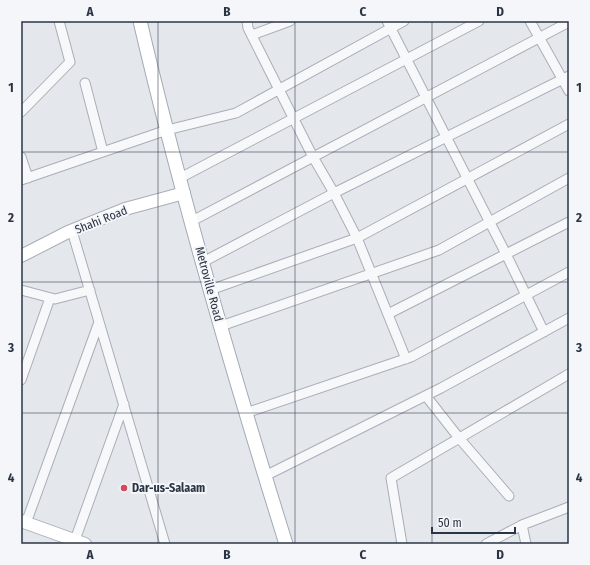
<svg xmlns="http://www.w3.org/2000/svg" width="590" height="565" font-family="'Fira Sans Condensed',sans-serif">
<style>
.lines{fill:none;stroke-linecap:round;stroke-linejoin:round}
.street-casing{stroke:#a9aeb7;stroke-width:11}
.secondary-casing{stroke:#a9aeb7;stroke-width:14}
.primary-casing{stroke:#a3abb8;stroke-width:15}
.street{stroke:#f7f8fa;stroke-width:9}
.secondary{stroke:#fff;stroke-width:12}
.primary{stroke:#fff;stroke-width:13}
.grid{fill:none;stroke:#2b3445;stroke-width:1;stroke-opacity:0.55}
.poi-dot{fill:#d1495b;stroke:#f4f6f9;stroke-width:1.5}
.labels{text-anchor:middle;dominant-baseline:central;stroke-width:4;stroke-linejoin:round;paint-order:stroke}
.street-label{font-size:12px;fill:#2b3445;stroke:#f4f6f9}
.poi-label{font-size:12px;font-weight:bold;fill:#2b3445;stroke:#f4f6f9;text-anchor:start}
.neatline{fill:none;stroke:#2b3445;stroke-width:1.5}
.grid-label{font-size:13px;text-anchor:middle;font-weight:bold;fill:#2b3445}
</style>
<rect width="100%" height="100%" fill="#e4e7ec"/>
<g class="lines">
<g class="street-casing">
<path id="street" d="M247,21L248,28L313,157L334,193L357,238L406,359
M387,21L506,254L544,332
M530,21L569,91
M252,35L290,21
M85,83L103,152
M21,112L70,62L59,21
M21,157L28,178
M180,178L479,21
M21,180L167,130L236,113L404,21
M192,221L569,22
M72,231L165,544
M203,262L334,193L569,76
M21,290L55,299L90,290
M210,290L357,238L569,124
M388,314L569,222
M221,326L439,250L569,178
M21,380L50,298
M426,396L459,438L509,496
M246,413L411,357L569,272
M265,476L441,388L569,318
M26,523L99,322
M522,525L526,544
M75,540L124,404
M402,544L391,478L569,374
M486,544L522,525L569,507"/>
</g>
<g class="secondary-casing">
<path id="secondary" d="M21,256L68,232L125,209L184,193
M21,521L85,544"/>
</g>
<g class="primary-casing">
<path id="primary" d="M140,21C181,197 232,371 286,544"/>
</g>
<use href="#street" class="street"/>
<use href="#secondary" class="secondary"/>
<use href="#primary" class="primary"/>
</g>
<path class="grid" d="M158,21V544M295,21V544M432,21V544M21,152H569M21,282H569M21,413H569"/>
<circle class="poi-dot" cx="124" cy="488" r="4"/>
<g class="labels">
<g class="street-label">
<text transform="translate(101 220) rotate(-22)">Shahi Road</text>
<text transform="translate(209 284) rotate(75)">Metroville Road</text>
</g>
<g class="poi-label">
<text x="132" y="488">Dar-us-Salaam</text>
</g>
</g>
<rect width="590" height="565" fill="none" stroke="#f4f6f9" stroke-width="44"/>
<path d="M432 527v6h83v-6" fill="none" stroke="#2b3445" stroke-width="2"/>
<text x="438" y="527" font-size="12" fill="#2b3445" stroke="#f4f6f9" stroke-width="3" paint-order="stroke">50 m</text>
<rect x="22" y="22" width="546" height="521" class="neatline"/>
<g class="grid-label">
<text x="90" y="16">A</text>
<text x="227" y="16">B</text>
<text x="363" y="16">C</text>
<text x="500" y="16">D</text>
<text x="11" y="92">1</text>
<text x="579" y="92">1</text>
<text x="11" y="222">2</text>
<text x="579" y="222">2</text>
<text x="11" y="352">3</text>
<text x="579" y="352">3</text>
<text x="11" y="482">4</text>
<text x="579" y="482">4</text>
<text x="90" y="559">A</text>
<text x="227" y="559">B</text>
<text x="363" y="559">C</text>
<text x="500" y="559">D</text>
</g>
</svg>
